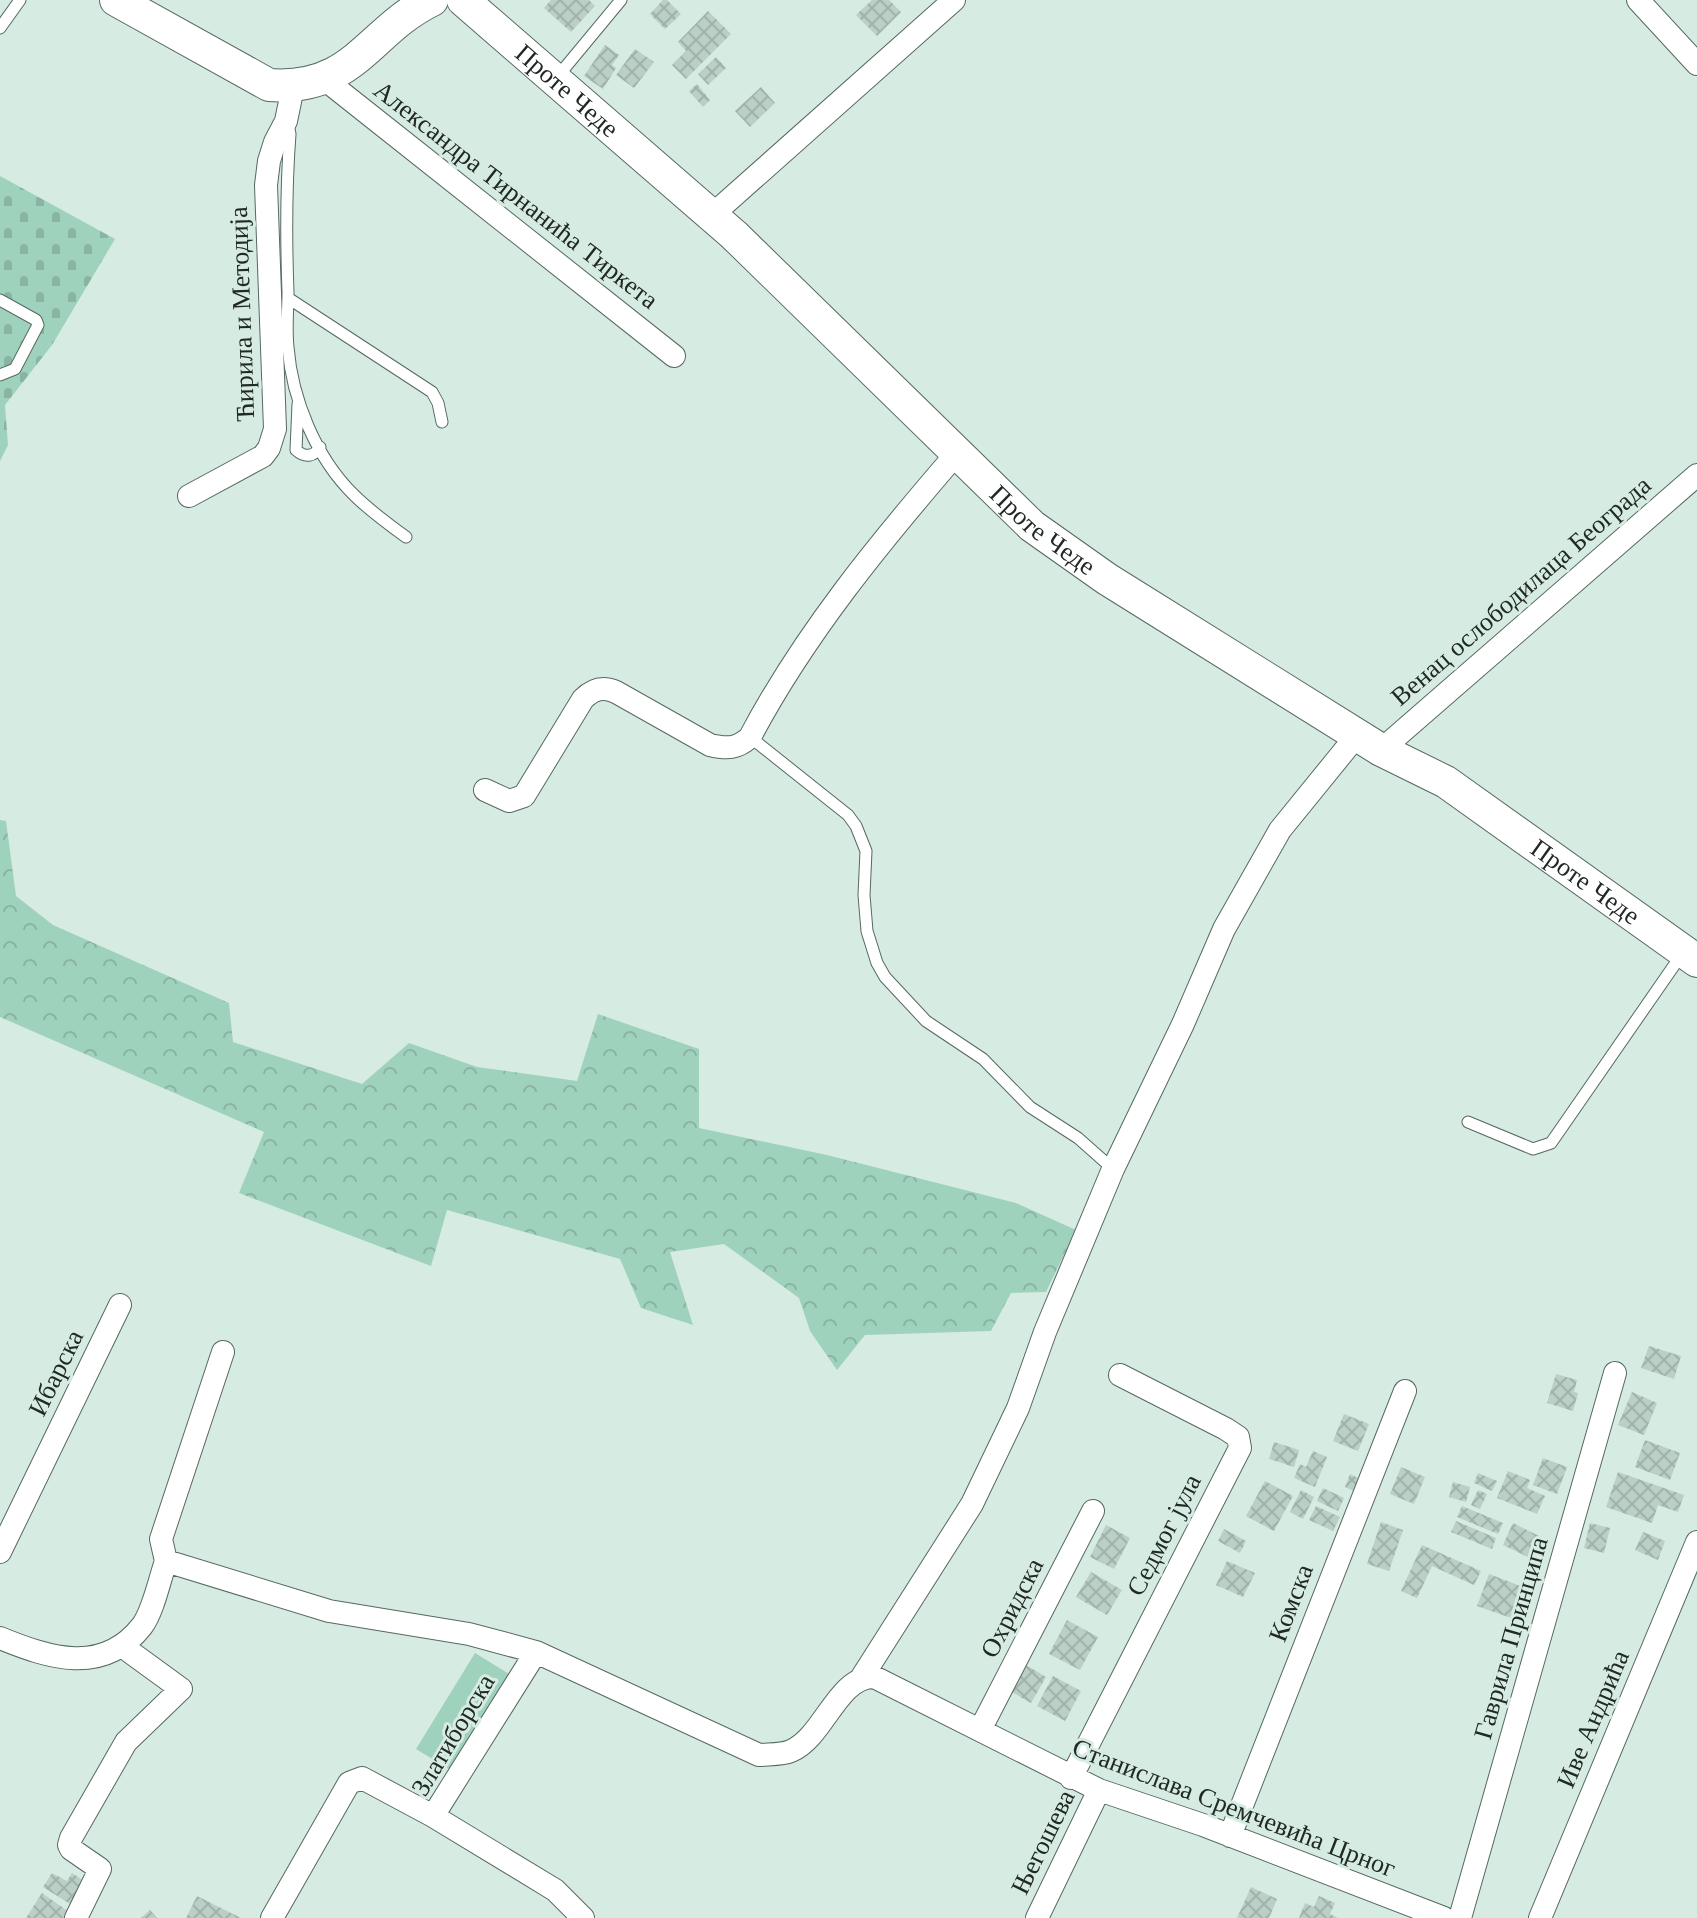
<svg xmlns="http://www.w3.org/2000/svg" width="1697" height="1918" font-family="Georgia,serif">
<style>
.forest{fill:url(#forest-crowns)}
.cemetery{fill:url(#cemetery-stones)}
.pitch{fill:#9fd2bd}
.building{fill:url(#building-cross-hatch)}
.lines{fill:none;stroke-linecap:round;stroke-linejoin:round}
.lane-casing{stroke:#566961;stroke-width:13}
.street-casing{stroke:#566961;stroke-width:24}
.secondary-casing{stroke:#566961;stroke-width:34}
.lane{stroke:#fff;stroke-width:11}
.street{stroke:#fff;stroke-width:22}
.secondary{stroke:#fff;stroke-width:32}
.labels{text-anchor:middle;dominant-baseline:central;stroke-width:6;stroke-linejoin:round;paint-order:stroke}
.street-label{font-size:26px;fill:#212926;stroke:#d6ebe2}
</style>
<defs>
<pattern id="forest-crowns" width="20" height="18" patternUnits="userSpaceOnUse" patternTransform="scale(2)"><rect width="20" height="18" fill="#9fd2bd"/><path d="M2 6a3 3 0 1 1 6 0M12 15a3 3 0 1 1 6 0" fill="none" stroke="#89b4a2"/></pattern>
<pattern id="cemetery-stones" width="16" height="16" patternUnits="userSpaceOnUse" patternTransform="scale(2)"><rect width="16" height="16" fill="#9fd2bd"/><path d="M2 7V4a2 2 0 0 1 4 0v3zM10 15v-3a2 2 0 0 1 4 0v3z" fill="#89b4a2"/></pattern>
<pattern id="building-cross-hatch" width="8" height="8" patternUnits="userSpaceOnUse" patternTransform="scale(2)"><rect width="8" height="8" fill="#bacfc6"/><path d="M0 0l8 8M0 8l8-8" fill="none" stroke="#a0b2aa"/></pattern>
</defs>
<rect width="100%" height="100%" fill="#d6ebe2"/>
<path class="forest" d="M0,820L6,821L16,896L53,925L229,1003L233,1042L362,1084L409,1043L477,1067L577,1081L598,1014L699,1049V1128L827,1155L1016,1203L1076,1230L1046,1292L1011,1293L991,1331L865,1335L837,1370L810,1331L799,1298L724,1244L670,1252L693,1325L641,1308L620,1259L447,1210L431,1266L239,1193L264,1132L0,1017Z"/>
<path class="cemetery" d="M0,176L115,239L52,345L5,405L8,445L0,461Z"/>
<path class="pitch" d="M475,1653L511,1675L452,1771L416,1749Z"/>
<path class="building" d="M551,0H589L595,6L571,32L544,8Z
M663,0H667L681,14L665,29L650,14Z
M872,0H889L901,12L877,36L856,15Z
M708,11L731,34L686,79L672,65L686,51L678,42Z
M605,45L619,55L612,65L616,68L603,89L584,76Z
M635,49L654,62L634,88L616,75Z
M716,57L726,68L708,85L698,74Z
M697,84L710,100L703,107L689,91Z
M761,87L775,103L750,127L735,111Z
M1649,1346L1681,1356L1674,1379L1641,1368Z
M1556,1374L1577,1380L1574,1392L1578,1393L1573,1411L1547,1403Z
M1632,1392L1657,1403L1644,1435L1618,1425Z
M1344,1414L1369,1424L1358,1451L1333,1441Z
M1645,1440L1680,1453L1670,1480L1635,1467Z
M1274,1442L1299,1450L1294,1467L1269,1459Z
M1313,1451L1327,1457L1315,1487L1294,1478L1300,1464L1306,1467Z
M1543,1458L1567,1467L1557,1494L1533,1485Z
M1401,1467L1425,1477L1414,1504L1390,1494Z
M1508,1471L1530,1480L1527,1488L1545,1496L1537,1514L1497,1498Z
M1618,1472L1684,1495L1678,1512L1658,1505L1652,1523L1606,1507Z
M1478,1473L1497,1481L1492,1491L1474,1483Z
M1350,1474L1366,1482L1360,1494L1345,1487Z
M1265,1481L1293,1496L1274,1531L1246,1516Z
M1453,1482L1470,1487L1466,1502L1449,1497Z
M1323,1488L1344,1498L1338,1511L1317,1501Z
M1301,1490L1314,1497L1303,1519L1290,1512Z
M1478,1490L1487,1494L1480,1509L1471,1505Z
M1316,1506L1340,1517L1333,1531L1309,1520Z
M1462,1506L1503,1523L1498,1534L1457,1517Z
M1456,1521L1496,1538L1492,1549L1451,1532Z
M1381,1522L1403,1530L1389,1571L1367,1564Z
M1513,1523L1543,1538L1532,1559L1503,1545Z
M1590,1523L1610,1528L1604,1553L1584,1548Z
M1106,1525L1130,1538L1114,1569L1090,1557Z
M1224,1529L1246,1541L1240,1553L1218,1541Z
M1643,1532L1665,1541L1658,1560L1635,1550Z
M1422,1545L1481,1571L1474,1585L1432,1566L1417,1598L1401,1591Z
M1227,1561L1255,1573L1243,1597L1216,1585Z
M1091,1572L1122,1590L1107,1615L1076,1597Z
M1489,1574L1523,1587L1511,1618L1477,1606Z
M1067,1620L1098,1637L1080,1670L1049,1654Z
M1026,1665L1046,1677L1031,1703L1010,1691Z
M1053,1676L1081,1691L1065,1721L1037,1706Z
M52,1873L67,1881L72,1873L84,1881L70,1904L43,1887Z
M1251,1887L1277,1899L1269,1918H1237Z
M42,1893L69,1912L65,1918H26Z
M197,1896L241,1918H186Z
M1319,1896L1335,1903L1330,1914L1338,1918H1299L1305,1903L1314,1907Z
M150,1910L157,1918H141Z"/>
<g class="lines">
<g class="lane-casing">
<path id="lane" d="M0,28L20,0
M558,76L621,0
M288,125L290,134C286,187 286,239 288,292C288,310 286,328 288,347C292,399 316,458 354,495C370,511 388,524 406,537
M288,298L432,392L438,403L442,422
M0,300L36,320L38,325L15,369L0,375
M298,404L296,450C305,458 314,457 320,447
M750,737L848,815L856,826L866,851L864,895L867,931L877,963L885,977L926,1021L983,1059L1030,1107L1078,1138L1113,1169
M1468,1122L1533,1149L1551,1143L1682,954"/>
</g>
<g class="street-casing">
<path id="street" d="M1638,0L1697,64
M323,78L674,356
M711,216L954,0
M189,496L263,456L269,448L275,429L266,185L269,161L275,142L286,121L293,87
M1381,750L1697,475
M485,790L509,801L524,796L583,699C593,689 603,686 616,692L710,745C727,749 737,749 750,737C805,633 881,541 957,453
M0,1552L120,1305
M166,1561L161,1539L223,1352
M0,1638C49,1658 103,1676 142,1626C153,1612 160,1578 166,1561L329,1611L469,1634L536,1652L759,1755C769,1754 782,1755 791,1751C824,1737 837,1677 874,1677L1099,1790L1203,1825L1444,1918
M536,1652L433,1816L555,1890L583,1918
M862,1677L972,1504L1018,1408L1045,1332L1113,1169L1183,1024L1224,929L1280,830L1358,734
M980,1730L1093,1511
M1071,1778L1240,1448L1238,1437L1226,1429L1120,1375
M1230,1836L1405,1391
M76,1918L100,1869L71,1849L69,1845L71,1838L126,1742L181,1689L122,1646
M272,1918L349,1783L362,1778L433,1816
M1037,1918L1099,1790
M1460,1918L1615,1373
M1540,1918L1697,1542"/>
</g>
<g class="secondary-casing">
<g id="secondary">
<path d="M116,0L269,85C355,91 368,31 432,0"/>
<path id="s1" d="M463,0L734,235L1032,526L1107,579L1381,750L1446,782L1697,961"/>
</g>
</g>
<use href="#lane" class="lane"/>
<use href="#street" class="street"/>
<use href="#secondary" class="secondary"/>
</g>
<g class="labels">
<g class="street-label">
<text stroke="none"><textPath href="#s1" startOffset="138">Проте Чеде</textPath></text>
<text transform="translate(516 195) rotate(38)">Александра Тирнанића Тиркета</text>
<text transform="translate(242 314) rotate(-92)">Ћирила и Методија</text>
<text stroke="none"><textPath href="#s1" startOffset="786">Проте Чеде</textPath></text>
<text transform="translate(1521 591) rotate(-41)">Венац ослободилаца Београда</text>
<text stroke="none"><textPath href="#s1" startOffset="1434">Проте Чеде</textPath></text>
<text transform="translate(56 1373) rotate(-64)">Ибарска</text>
<text transform="translate(1164 1535) rotate(-63)">Седмог јула</text>
<text transform="translate(1291 1603) rotate(-69)">Комска</text>
<text transform="translate(1012 1608) rotate(-63)">Охридска</text>
<text transform="translate(1511 1638) rotate(-74)">Гаврила Принципа</text>
<text transform="translate(1593 1719) rotate(-67)">Иве Андрића</text>
<text transform="translate(453 1735) rotate(-59)">Златиборска</text>
<text transform="translate(1234 1808) rotate(21)">Станислава Сремчевића Црног</text>
<text transform="translate(1043 1842) rotate(-64)">Његошева</text>
</g>
</g>
</svg>
